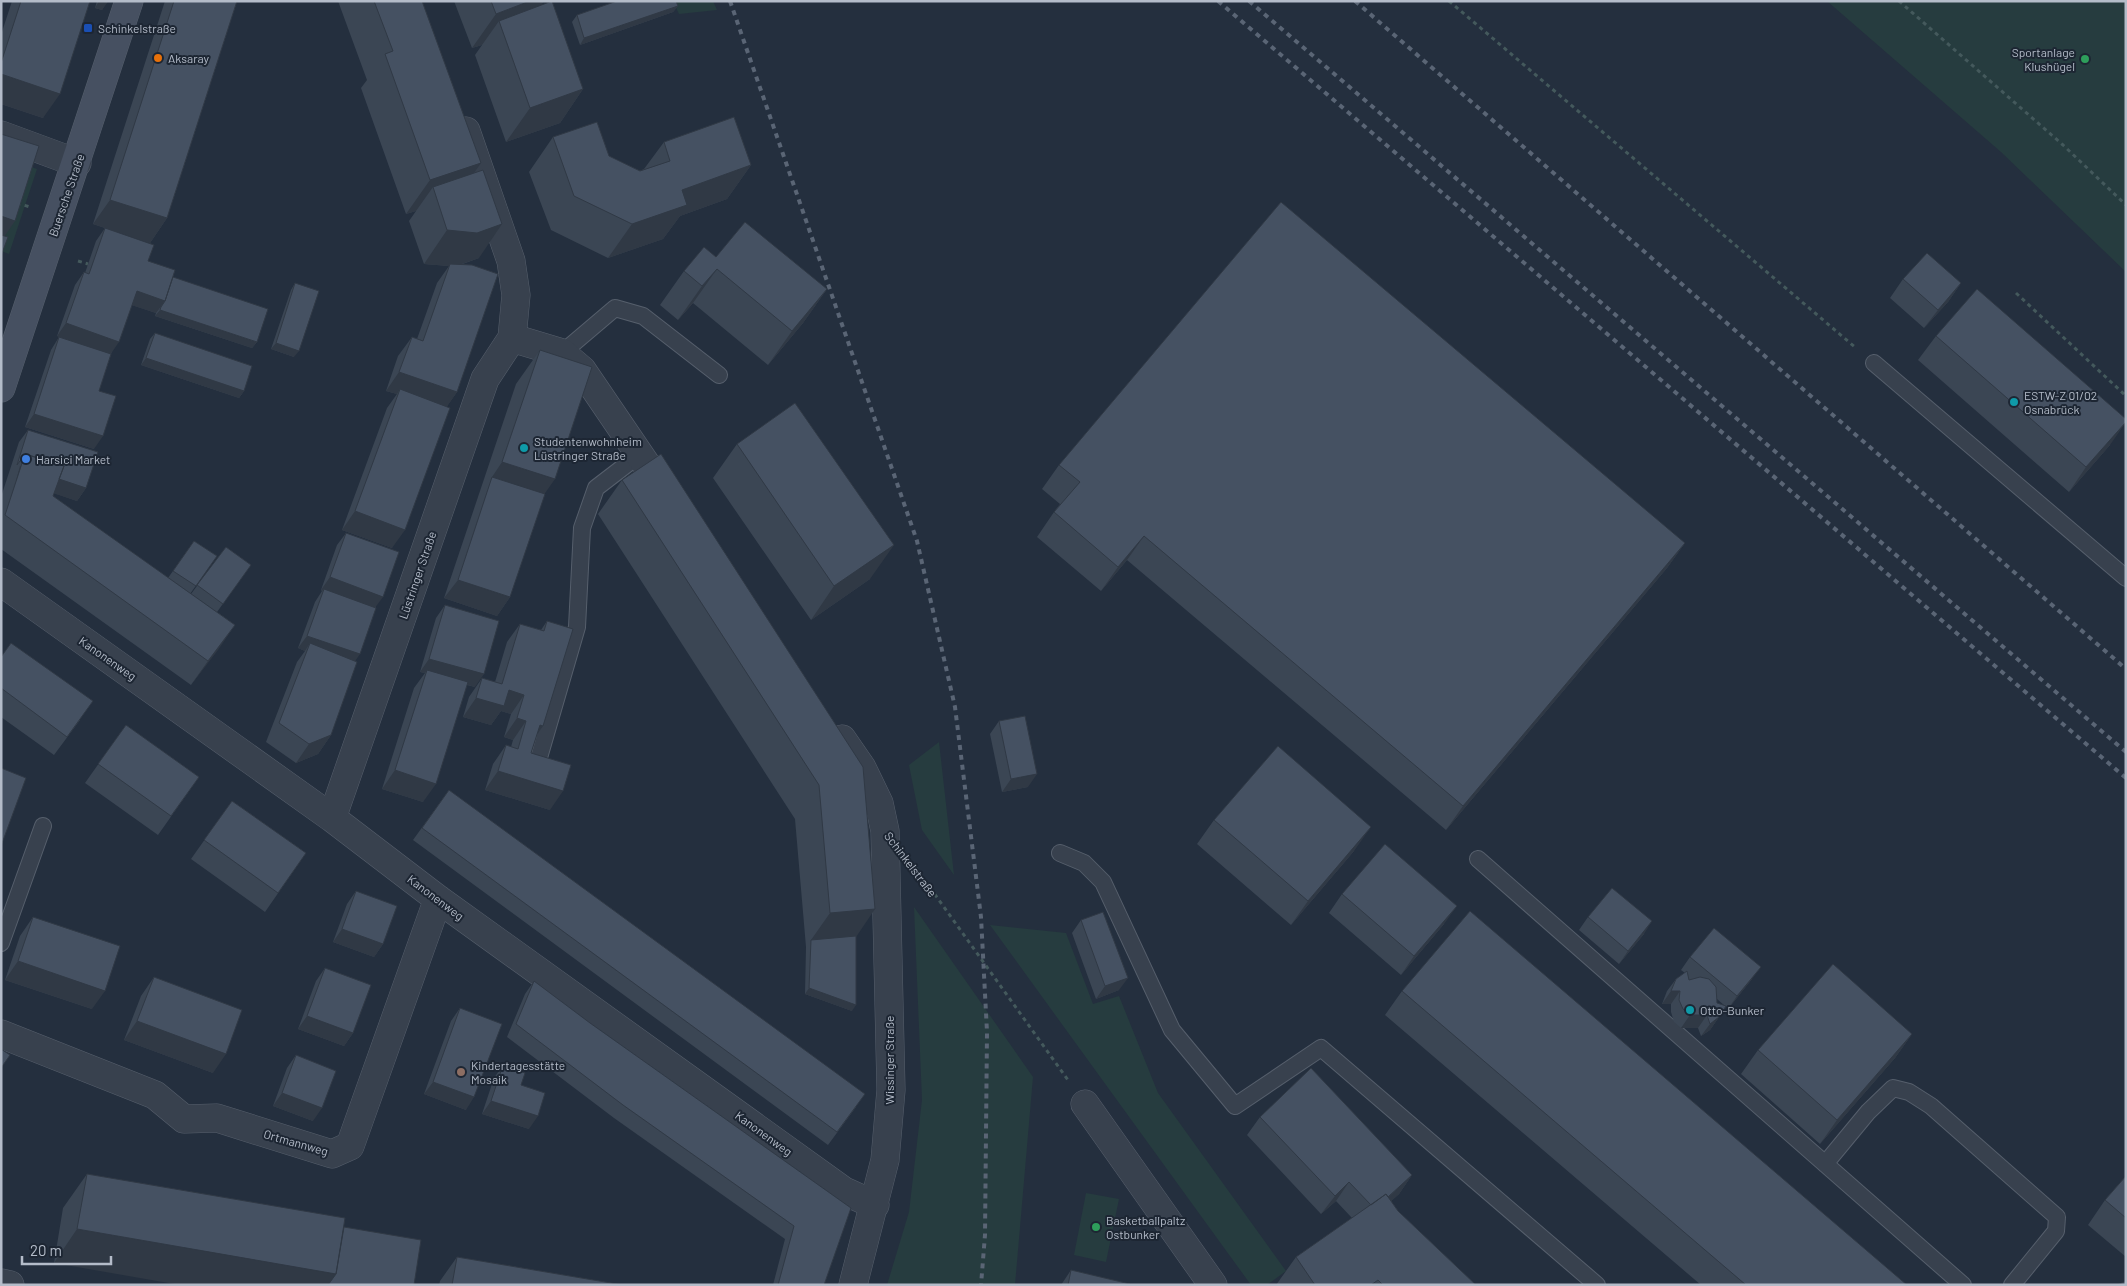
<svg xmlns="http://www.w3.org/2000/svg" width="2127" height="1286" font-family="Barlow,sans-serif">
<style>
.green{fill:#263c3f}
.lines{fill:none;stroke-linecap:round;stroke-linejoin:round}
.service-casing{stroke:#565f6c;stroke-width:18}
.minor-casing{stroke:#565f6c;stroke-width:29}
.secondary-casing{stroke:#565f6c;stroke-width:29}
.path{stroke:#44595c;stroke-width:3;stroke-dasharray:4 4;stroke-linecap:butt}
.service{stroke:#38414e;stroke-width:16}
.minor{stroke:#38414e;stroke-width:28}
.secondary{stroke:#465061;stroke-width:28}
.rail{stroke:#5a6575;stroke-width:4;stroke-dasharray:5 5;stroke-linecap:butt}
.wall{fill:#3b4654;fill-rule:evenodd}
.shaded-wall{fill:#303945}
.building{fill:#455162;stroke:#303945}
.transit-dot{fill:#1a4fb4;stroke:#1d2633;stroke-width:2}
.food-dot{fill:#e8710a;stroke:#1d2633;stroke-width:2}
.leisure-dot{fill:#2e9e5b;stroke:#1d2633;stroke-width:2}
.culture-dot{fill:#0f9aa8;stroke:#1d2633;stroke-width:2}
.shop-dot{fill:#3f7fe0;stroke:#1d2633;stroke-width:2}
.education-dot{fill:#8d6e63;stroke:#1d2633;stroke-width:2}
.labels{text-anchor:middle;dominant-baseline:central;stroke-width:4;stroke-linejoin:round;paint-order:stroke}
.poi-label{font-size:12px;fill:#b4bcc9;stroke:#1d2633;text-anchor:start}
.street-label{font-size:12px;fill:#b4bcc9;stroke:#1d2633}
</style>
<rect width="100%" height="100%" fill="#242f3e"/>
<path class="green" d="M673,1H713L717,10L679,14Z
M1827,1H2126V272L2001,152Z
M26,165L37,169L9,254L1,251V242Z
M939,742L954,875L922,830L909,765Z
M914,907L1033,1077L1015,1285H887L909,1212L922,1100Z
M990,925L1066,933L1093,1004L1119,996L1158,1093L1286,1271L1267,1285H1251Z
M1086,1193L1119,1199L1106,1262L1074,1255Z"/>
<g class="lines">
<g class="service-casing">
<path id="service" d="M562,353L615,308L643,316L719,375
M1874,363L2126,578
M538,761L577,627L582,528L596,488L639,455
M1060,853L1084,863L1103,882L1172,1030L1235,1106L1321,1048L1597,1285
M1478,859L1963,1285
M1,943L43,826
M1825,1164L1868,1112L1893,1088L1909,1092L1931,1106L2057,1217L2056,1231L2012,1285"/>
</g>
<g class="minor-casing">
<path id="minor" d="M466,131L511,261L516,295L512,338L562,353L582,370L667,495
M1,135L77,163
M1,582L332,818L438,899L844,1191L875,1205
M842,739L862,768L879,803L885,831L891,1090L885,1160L853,1285
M332,818L485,379L512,338
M1,1034L155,1095L184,1119L217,1118L332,1154L350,1146L438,899
M1085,1104L1213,1285
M1,1283L10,1285"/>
</g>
<g class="secondary-casing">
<path id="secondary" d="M1,388L129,1"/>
</g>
<path class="path" d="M1449,1L1856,348
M1899,1L2063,145L2126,205
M17,203L30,207
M78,261L88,264
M2016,293L2126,396
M916,868L1068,1080"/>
<use href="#service" class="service"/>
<use href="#minor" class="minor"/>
<use href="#secondary" class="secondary"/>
<path class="rail" d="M730,1L917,541L955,707L981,917L987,1032L985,1235L981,1285
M1218,1L2126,778
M1249,1L2126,752
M1355,1L2126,669"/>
</g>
<path class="wall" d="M12,1H90L43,118L1,104V35Z
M97,1H107L102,10L95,8Z
M165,1H237L167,218L150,243L116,231L148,261L173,277L257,342L252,348L155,316L156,313L132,305L111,354L99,391L94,449L25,427L51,350L59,337L69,340L57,336L75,285L84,272L85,273L96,241L105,228L93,224Z
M338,1H422L474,173L479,258L460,265L457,392L447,406L392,548L342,530L387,408L397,394L386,391L398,356L412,337L417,339L437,283L449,266L424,264L409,221L416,211L406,214L361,88L367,80Z
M454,1H544L541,5L583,89L560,123L506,142L475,55L482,45L472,48Z
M678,6L673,12L580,45L572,22L577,15Z
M553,137L609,156L640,171L644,169L664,142L751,165L727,199L680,216L663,239L608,258L551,230L529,172Z
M716,257L827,289L803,323L768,365L693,303L678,320L660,305L684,271Z
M1903,279L1961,283L1948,302L1924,328L1890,298Z
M295,283L294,357L271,349L291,290Z
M155,333L244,391L239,398L141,365L150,339Z
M1936,336L2110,445L2069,492L1918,360Z
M540,350L510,597L497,616L444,598L516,384Z
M28,430L86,488L77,501L54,493L53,496L168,578L194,541L217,556L190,594H191L226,547L251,565L217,612L235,625L191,685L1,549V497L19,442Z
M737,444L870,579L811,620L713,478Z
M1059,465L1685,543L1667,568L1446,830L1127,560L1101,591L1037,537L1054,512L1060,504L1042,489Z
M622,480L863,767L856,936L852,1011L805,994L806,947L795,819L598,514Z
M346,533L376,607L355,661L331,735L318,754L296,763L266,742L297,662L305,651L298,648L315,602L322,591L321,590L337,545Z
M445,605L475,687L467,685L423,802L382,789L414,688L425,673L420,672L436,618Z
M547,621L543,726L537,735L531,753L550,810L485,790L493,764L506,745L511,747L513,740L504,737L511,714L501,711L491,725L463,717L469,697L482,678L495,682L507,642L520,624L541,630Z
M1,657L80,720L54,755L1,717Z
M999,721L1028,787L1002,792L990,734Z
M126,725L199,777L158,835L85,783Z
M449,790L856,1107L828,1145L413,840Z
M232,801L306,853L265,912L191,859Z
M1214,820L1354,851L1291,925L1197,844Z
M356,891L383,944L374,957L333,942L347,904Z
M1342,894L1444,924L1401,975L1329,913Z
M33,917L92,1009L5,980L20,936Z
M1588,917L1644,934L1619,964L1579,930Z
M1081,920L1119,990L1096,999L1072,933Z
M1690,957L1752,979L1728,1009L1726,1006L1719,1017L1710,1030L1701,1036L1698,1028H1681L1674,1022L1671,1012V1004H1662L1667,991L1676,979L1685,973L1681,970ZM1717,999L1725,1006L1717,1003Z
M325,968L353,1033L344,1046L298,1029L316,981Z
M154,977L213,1073L124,1040L141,996Z
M534,981L590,1023L851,1208L824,1285H773L785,1239L614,1118L507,1037L525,994Z
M1402,991L1907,1285H1701L1385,1015Z
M460,1008L466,1110L424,1094L451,1021Z
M1912,1034L1895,1058L1820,1144L1741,1074L1758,1050Z
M296,1055L313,1121L273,1106L287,1068Z
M503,1065L521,1085L529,1129L482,1114L494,1078Z
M1260,1117L1412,1175L1399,1194L1391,1201L1398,1211L1476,1285H1276L1296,1257L1352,1218L1336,1201L1321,1214L1247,1135Z
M87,1174L344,1227L54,1263L63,1208Z
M2126,1176V1257L2088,1225L2105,1200Z
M457,1257L623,1285H439L440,1281Z
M1071,1270L1130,1285H1061Z"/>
<path class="shaded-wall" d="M99,1L107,3L102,10L95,8Z
M530,1H544L525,28L499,21L482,45L472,48L496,14Z
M678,6L673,12L580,45L584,38Z
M1,74L60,94L43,118L1,104Z
M583,89L560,123L506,142L530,108Z
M481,163L457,197L433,187L416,211L406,214L430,180Z
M751,165L727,199L680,216L663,239L608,258L632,224L682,190Z
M110,200L167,218L150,243L93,224Z
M1,216L15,221L2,240L1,239Z
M502,224L479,258L453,267L450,264L449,266L424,264L447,230Z
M717,269L693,303L678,320L702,286Z
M1961,283L1948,302L1924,328L1938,310Z
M827,289L803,323L768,365L792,331Z
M137,291L165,301L156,313L128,304Z
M160,310L257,342L252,348L155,316Z
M66,323L119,342L110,355L57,336Z
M276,343L299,351L294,357L271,349Z
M146,358L244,391L239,398L141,365Z
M399,372L457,392L444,411L400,389L397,394L386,391Z
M34,414L103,436L94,449L25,427Z
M2126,422L2110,445L2069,492L2086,467Z
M502,462L555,479L531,513L492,477Z
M20,466L86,488L77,501L16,481Z
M355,511L405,530L392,548L342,530Z
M1144,536L1127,560L1101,591L1118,567Z
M1685,543L1667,568L1446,830L1463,806Z
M894,545L870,579L811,620L834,586Z
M330,577L383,597L374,609L324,589L322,591L321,590Z
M458,580L510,597L497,616L444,598Z
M235,625L218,650L191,685L208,661Z
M307,636L360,654L351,667L310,643L305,651L298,648Z
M429,659L484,674L475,687L426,673L427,670L425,673L420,672Z
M509,690L524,695L511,714L501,711L491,725L463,717L476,698Z
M517,718L526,721L513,740L504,737Z
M540,725L543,726L530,745Z
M331,735L318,754L296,763L309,744Z
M395,770L436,784L423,802L382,789Z
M498,771L563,791L550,810L485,790Z
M1037,774L1028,787L1002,792L1011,779Z
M1371,827L1354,851L1291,925L1308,901Z
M1457,906L1444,924L1401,975L1414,956Z
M875,909L852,943L811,940L830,913Z
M1652,921L1644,934L1619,964L1628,951Z
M342,929L383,944L374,957L333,942Z
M18,961L105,991L92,1009L5,980Z
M1761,967L1752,979L1728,1009L1737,996Z
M1128,978L1119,990L1096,999L1105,986Z
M809,988L856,1005L852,1011L805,994Z
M1671,991H1680L1671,1004H1662Z
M1690,1015H1707L1698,1028H1681Z
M307,1016L353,1033L344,1046L298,1029Z
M1719,1017L1710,1030L1701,1036L1710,1024Z
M137,1021L226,1054L213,1073L124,1040Z
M1912,1034L1895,1058L1820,1144L1837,1120Z
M433,1082L474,1097L466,1110L424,1094Z
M282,1093L322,1108L313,1121L273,1106Z
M491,1101L538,1116L529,1129L482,1114Z
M1412,1175L1399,1194L1362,1228L1375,1210Z
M1349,1182L1336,1201L1321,1214L1335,1196Z
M77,1229L336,1274L328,1285H180L54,1263Z"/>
<path class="building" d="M21,1H90L60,94L1,74V63Z
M100,1H107V3Z
M174,1H237L167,218L110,200Z
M374,1H422L481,163L430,180L385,54L393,51Z
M491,1H530L496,14Z
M552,1L583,89L530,108L499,21Z
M617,1H676L678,6L584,38L577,15Z
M734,117L751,165L682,190L687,205L632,224L574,196L553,137L597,122L609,156L640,171L670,161L664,142Z
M1,134L39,146L15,221L1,216Z
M483,170L502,224L477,233L447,230L433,187Z
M1281,202L1685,543L1463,806L1144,536L1118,567L1054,512L1080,482L1059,465Z
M745,222L827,289L792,331L717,269L702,286L684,271L704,247L716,257Z
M105,228L154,245L148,261L175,270L165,301L137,291L119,342L66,323L84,272L89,274Z
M1,235L8,237L1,256Z
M1927,253L1961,283L1938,310L1903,279Z
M450,264L472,265L498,274L457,392L399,372L412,337L423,341Z
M173,277L268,309L257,342L160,310L161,307L165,301Z
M295,283L319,291L299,351L276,343Z
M1977,289L2126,419V422L2086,467L1936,336Z
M155,333L252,366L244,391L146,358Z
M59,337L111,354L99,391L116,396L103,436L34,414Z
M540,350L592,367L555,479L502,462Z
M400,389L450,408L405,530L355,511Z
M795,403L894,545L834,586L737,444Z
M28,430L98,452L86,488L59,479L64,466L25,454L17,465Z
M25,454L64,466L53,496L235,625L208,661L5,515Z
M661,454L863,767L875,909L830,913L819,785L622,480Z
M492,477L545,494L510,597L458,580Z
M346,533L399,552L383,597L330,577Z
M194,541L217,556L196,586L173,571Z
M226,547L251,565L223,604L197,585Z
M324,589L376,608L360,654L307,636Z
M445,605L499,621L484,674L429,659Z
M547,621L573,629L543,726L540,725L531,753L571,765L563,791L498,771L506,745L518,749L526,721L517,718L524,695L509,690L504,706L476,698L482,678L502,684L520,624L544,631Z
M11,643L93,701L67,737L1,688V657Z
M310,643L357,662L331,735L309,744L279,723Z
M427,670L468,682L436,784L395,770Z
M1025,716L1037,774L1011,779L999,721Z
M126,725L199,777L171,816L98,764Z
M1278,746L1371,827L1308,901L1214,820Z
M1,768L26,778L1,846Z
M449,790L865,1094L837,1132L422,828Z
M232,801L306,853L278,893L204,840Z
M1385,844L1457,906L1414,956L1342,894Z
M1612,888L1652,921L1628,951L1588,917Z
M356,891L397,906L383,944L342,929Z
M1470,911L1907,1285H1746L1402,991Z
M1103,912L1128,978L1105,986L1081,920Z
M33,917L120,946L105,991L18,961Z
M1714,928L1761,967L1737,996L1690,957Z
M856,936V1005L809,988L811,940Z
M1833,964L1912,1034L1837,1120L1758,1050Z
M325,968L371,985L353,1033L307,1016Z
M1687,971L1689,980L1700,977L1709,979L1716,987L1717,1003L1726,1006L1719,1017L1710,1024L1707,1015H1690L1683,1009L1679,1000L1680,991H1671L1676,979Z
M154,977L242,1010L226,1054L137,1021Z
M534,981L590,1023L851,1208L824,1285H778L794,1226L623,1105L516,1024Z
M460,1008L502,1024L474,1097L433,1082Z
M1,1049L10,1055L1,1068Z
M296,1055L336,1071L322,1108L282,1093Z
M503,1065L525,1073L521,1085L545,1093L538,1116L491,1101Z
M1311,1068L1412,1175L1388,1197L1386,1194L1371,1205L1349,1182L1335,1196L1260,1117Z
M87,1174L345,1218L336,1274L77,1229Z
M2126,1176V1218L2105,1200Z
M1386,1194L1398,1211L1476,1285H1383L1378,1280L1371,1285H1315L1296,1257Z
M344,1227L421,1240L414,1285H328L336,1274Z
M457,1257L623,1285H452Z
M1071,1270L1130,1284V1285H1068Z
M2126,1281V1285H2117Z"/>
<rect class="transit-dot" x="83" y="23" width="10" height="10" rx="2.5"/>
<circle class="food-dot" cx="158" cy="58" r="5"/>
<g class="leisure-dot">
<circle cx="2085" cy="59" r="5"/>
<circle cx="1096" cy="1227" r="5"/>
</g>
<g class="culture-dot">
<circle cx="2014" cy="402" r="5"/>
<circle cx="524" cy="448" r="5"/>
<circle cx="1690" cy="1010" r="5"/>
</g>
<circle class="shop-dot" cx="26" cy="459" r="5"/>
<circle class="education-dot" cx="461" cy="1072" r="5"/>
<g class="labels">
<g class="poi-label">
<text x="98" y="28">Schinkelstraße</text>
<text x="2075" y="52" text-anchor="end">Sportanlage<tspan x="2075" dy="14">Klushügel</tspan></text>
<text x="168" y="58">Aksaray</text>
<text x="2024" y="395">ESTW-Z 01/02<tspan x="2024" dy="14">Osnabrück</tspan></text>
<text x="534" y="441">Studentenwohnheim<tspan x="534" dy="14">Lüstringer Straße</tspan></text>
<text x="36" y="459">Harsici Market</text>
<text x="1700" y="1010">Otto-Bunker</text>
<text x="471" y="1065">Kindertagesstätte<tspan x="471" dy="14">Mosaik</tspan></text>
<text x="1106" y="1220">Basketballpaltz<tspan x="1106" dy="14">Ostbunker</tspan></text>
</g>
<g class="street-label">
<text transform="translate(66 195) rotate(-71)">Buersche Straße</text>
<text transform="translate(417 575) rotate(-71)">Lüstringer Straße</text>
<text transform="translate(108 658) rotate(35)">Kanonenweg</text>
<text transform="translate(911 864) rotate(53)">Schinkelstraße</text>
<text transform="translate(436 897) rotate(37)">Kanonenweg</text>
<text transform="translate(889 1060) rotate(-90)">Wissinger Straße</text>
<text transform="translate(764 1133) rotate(36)">Kanonenweg</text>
<text transform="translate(296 1142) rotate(16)">Ortmannweg</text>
</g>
</g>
<rect width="2127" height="1286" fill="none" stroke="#b4bcc9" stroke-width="5"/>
<path d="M22 1256v8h89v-8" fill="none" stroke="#b4bcc9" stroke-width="2.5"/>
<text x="30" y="1256" font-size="15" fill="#b4bcc9" stroke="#1d2633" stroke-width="4" paint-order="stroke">20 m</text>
</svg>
